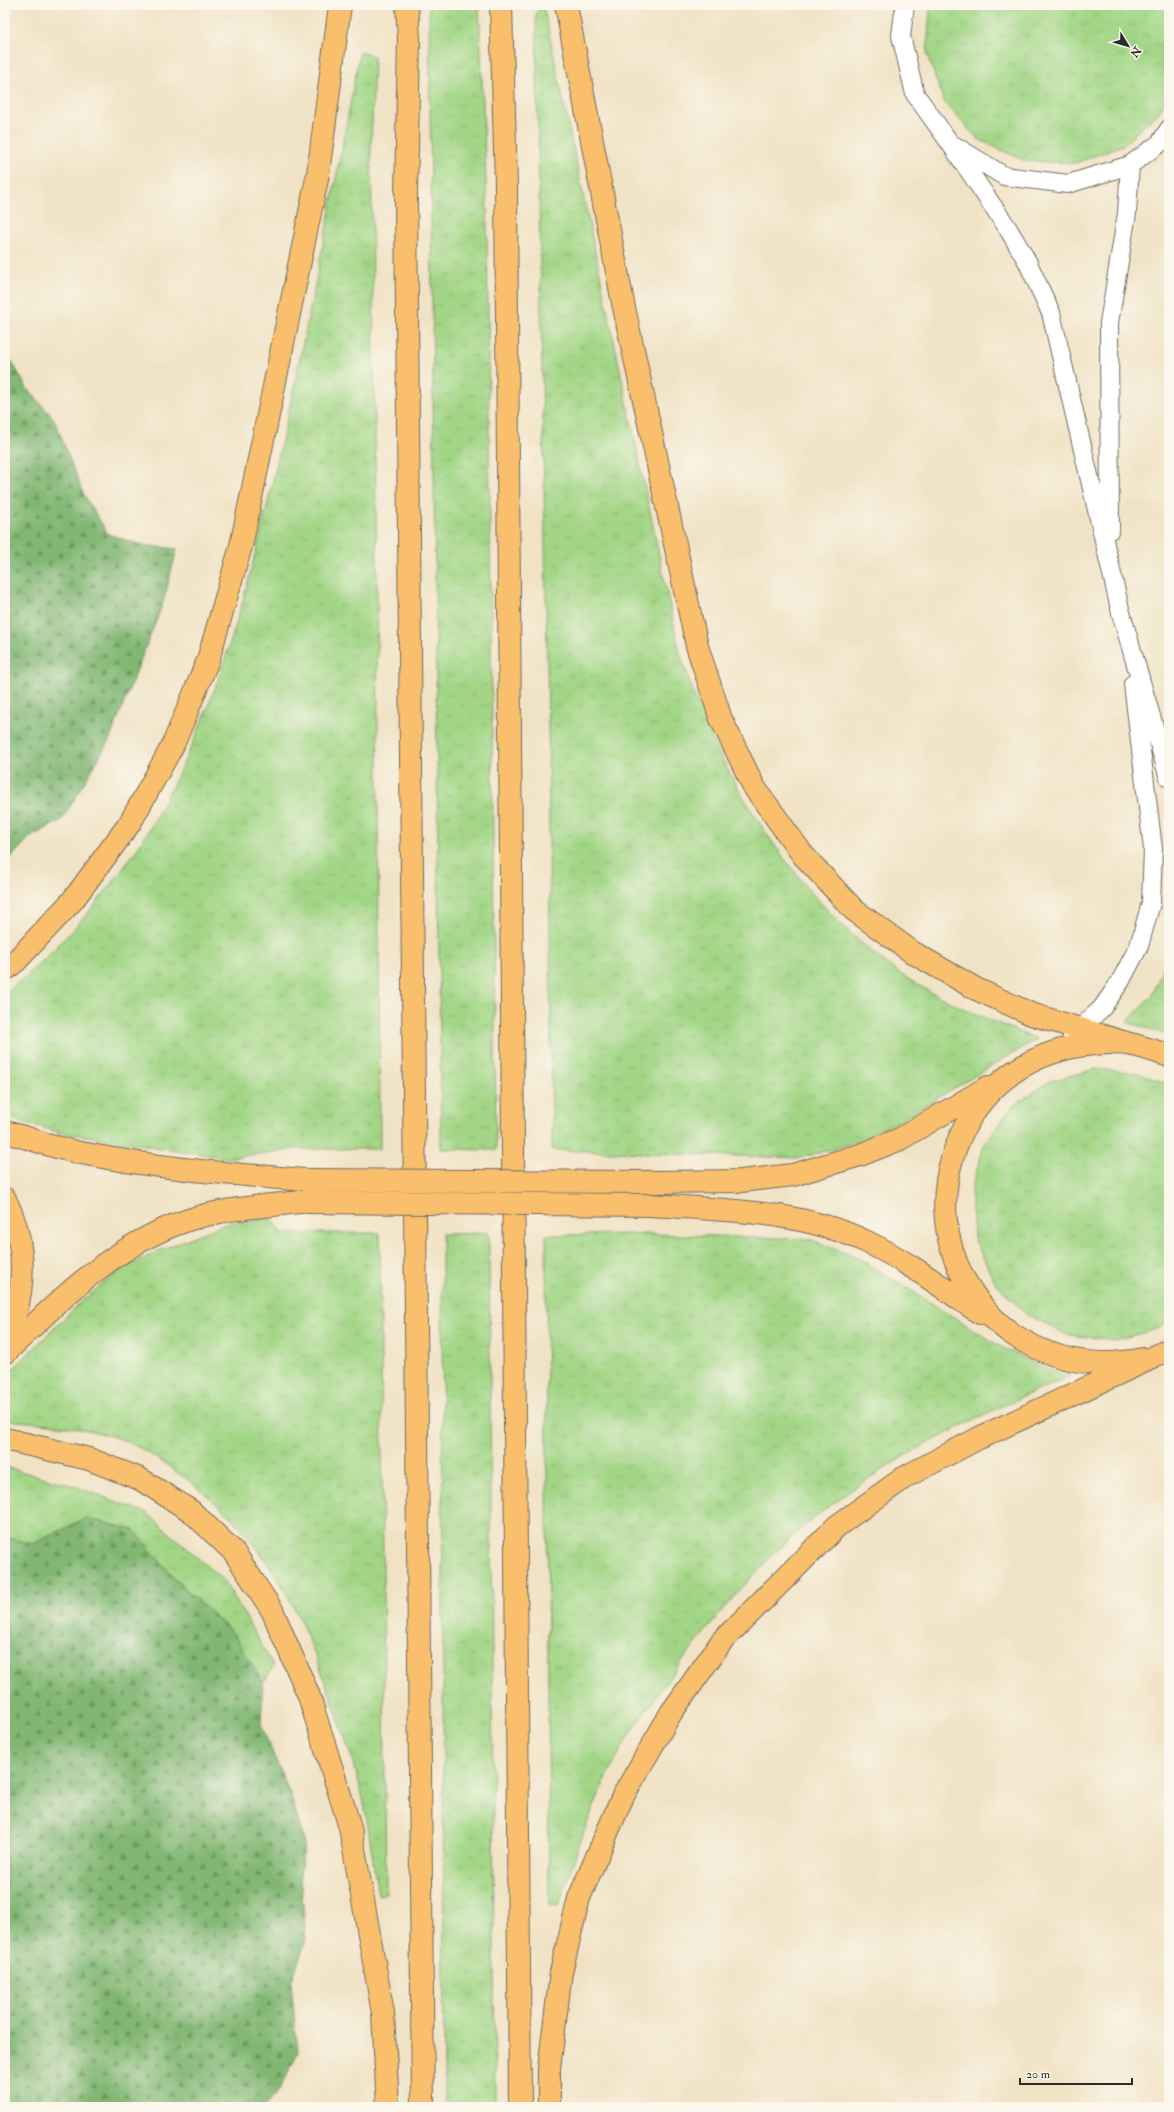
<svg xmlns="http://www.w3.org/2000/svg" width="1174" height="2112" font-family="'IM FELL Double Pica',serif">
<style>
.grass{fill:url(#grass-tufts);stroke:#668058}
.forest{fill:url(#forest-firs);stroke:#56714f}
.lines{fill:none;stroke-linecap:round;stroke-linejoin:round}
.service-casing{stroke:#706b61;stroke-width:20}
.primary-casing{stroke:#706b61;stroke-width:24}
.motorway-casing{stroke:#706b61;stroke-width:24}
.service{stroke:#fff;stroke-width:18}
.primary{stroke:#f9bf6d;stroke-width:22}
.motorway{stroke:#f9bf6d;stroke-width:22}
.primary-bridge-casing{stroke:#706b61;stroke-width:24;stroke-linecap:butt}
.primary-bridge{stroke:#f9bf6d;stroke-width:22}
</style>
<defs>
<pattern id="grass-tufts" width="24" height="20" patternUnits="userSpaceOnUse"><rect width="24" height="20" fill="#a2d686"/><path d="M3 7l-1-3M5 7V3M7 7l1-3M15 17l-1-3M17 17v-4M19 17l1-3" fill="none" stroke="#8cb874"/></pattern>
<pattern id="forest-firs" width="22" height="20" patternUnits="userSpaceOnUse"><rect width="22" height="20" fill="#81b773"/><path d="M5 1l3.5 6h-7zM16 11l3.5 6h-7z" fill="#6a955f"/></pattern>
</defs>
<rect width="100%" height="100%" fill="#fbf7ec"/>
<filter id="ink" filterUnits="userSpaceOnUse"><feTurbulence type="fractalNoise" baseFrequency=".025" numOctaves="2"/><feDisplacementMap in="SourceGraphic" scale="8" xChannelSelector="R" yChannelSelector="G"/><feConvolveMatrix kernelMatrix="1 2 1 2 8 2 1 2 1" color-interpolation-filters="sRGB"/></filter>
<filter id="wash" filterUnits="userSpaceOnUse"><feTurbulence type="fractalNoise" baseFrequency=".012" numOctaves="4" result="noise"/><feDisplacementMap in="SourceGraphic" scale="16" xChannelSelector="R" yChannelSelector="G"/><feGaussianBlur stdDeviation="0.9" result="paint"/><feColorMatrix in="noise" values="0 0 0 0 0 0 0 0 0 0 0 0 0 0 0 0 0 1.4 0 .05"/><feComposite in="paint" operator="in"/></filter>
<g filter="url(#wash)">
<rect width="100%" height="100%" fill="#f0e2c4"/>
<path class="grass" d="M429,5H479L487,206L496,1150L441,1149Z
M543,5L680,654C692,688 703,723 720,755C759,831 815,909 884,962C929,997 985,1018 1037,1039L899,1121L847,1145L800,1158L552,1150L548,719L536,13Z
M930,5H1169V93L1160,111L1123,145L1075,163L1025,161L978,139L944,102L927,54Z
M360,52L374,56L371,151L377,574L380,1149H295L228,1158L58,1132L5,1117V994C58,950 105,898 143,840C151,828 158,813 165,800C228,684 255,559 284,432C312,306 336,179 360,52Z
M1169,945V1035L1127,1022L1152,996L1165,963Z
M1096,1069L1138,1073L1169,1085V1322L1157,1329L1116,1340L1068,1335L1026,1314L994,1281L974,1238L971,1191L984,1145L1012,1107L1050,1081Z
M272,1218L282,1233H380L386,1893L378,1895C373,1865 370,1833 364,1803C356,1767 343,1732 331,1698C299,1607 267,1540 189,1481C172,1468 139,1445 120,1439C83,1426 44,1423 5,1420V1377L82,1301L120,1270L163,1249L225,1224Z
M489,1233L495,2107H444L442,1234Z
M647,1234L809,1239L860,1259L1000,1346L1043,1368L1070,1376C986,1412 901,1452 828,1507C771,1550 726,1604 683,1660C661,1689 638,1720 620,1752C593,1800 576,1853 559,1905L549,1906L546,1235Z
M5,1467L71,1485L147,1513L226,1583L274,1667L262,1684L135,1532L86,1518L33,1544L5,1537Z"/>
<path class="forest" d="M5,350L27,388L54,419L84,495L108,534L141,545L177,549L163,603L109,741L62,820L29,838L5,864Z
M86,1518L134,1530L175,1579L234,1634L263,1683L261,1725L292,1799L305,1844L300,1874L306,1940L291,1983L298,2052L283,2084L265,2107H5V1537L33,1544Z"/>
</g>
<g filter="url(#ink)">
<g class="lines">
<g class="service-casing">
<path id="service" d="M905,5L901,36L915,94L950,143L1004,176L1068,184L1130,165L1160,143L1169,129
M950,143L1007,227L1027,261L1051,313L1121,613L1169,778
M1110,530L1109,323L1127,213L1130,165
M1072,1036L1102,1008L1120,982L1139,946L1151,903L1153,849L1133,684"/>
</g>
<g class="primary-casing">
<path id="primary" d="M5,1132C31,1138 55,1148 81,1153C155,1168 229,1174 305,1180
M653,1182L741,1181L793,1175L860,1155L900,1139L988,1087
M5,1199C24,1236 26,1277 15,1316C12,1325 10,1334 5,1342
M651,1205C722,1210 801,1210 867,1242C907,1261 943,1288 980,1313
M5,1353C62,1298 119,1239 198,1217C231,1208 266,1206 300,1202
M1143,1359C1099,1368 1058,1362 1020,1339C995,1324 977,1303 963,1277C944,1241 940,1198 952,1159C970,1098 1016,1057 1079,1046C1096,1043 1117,1042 1134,1045C1146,1048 1158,1052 1169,1056"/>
</g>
<g class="motorway-casing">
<path id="motorway" d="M407,5L409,39L406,197L423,2107
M501,5L506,185L520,2107
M566,5L623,303L697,646L721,719L754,787L803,855L854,910L912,952L976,989L1031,1014L1133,1045
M5,970L16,961L73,900L130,823L173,745L208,660L241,546L318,174L340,5
M5,1439L89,1459L140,1479L191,1511L234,1552L272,1610L309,1696L350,1827L383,2013L388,2107
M549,2107V2069L561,1972L579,1898L623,1796L671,1713L722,1641L837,1526L905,1477L979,1438L1169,1350"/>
</g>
<use href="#service" class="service"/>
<use href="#primary" class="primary"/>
<use href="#motorway" class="motorway"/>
<g class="primary-bridge-casing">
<path id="primary-bridge" d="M305,1180L653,1182
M300,1202L651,1205"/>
</g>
<use href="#primary-bridge" class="primary-bridge"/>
</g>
</g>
<rect width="1174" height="2112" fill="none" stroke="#fbf7ec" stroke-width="20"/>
<g transform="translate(1128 46) rotate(128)" stroke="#fbf7ec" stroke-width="3" paint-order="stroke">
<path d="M0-3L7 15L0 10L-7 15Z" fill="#2b2b2b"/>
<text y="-6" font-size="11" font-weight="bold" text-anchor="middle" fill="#2b2b2b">N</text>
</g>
<path d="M1020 2078v6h112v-6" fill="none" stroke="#2b2b2b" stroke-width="2"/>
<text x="1026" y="2078" font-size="12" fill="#2b2b2b" stroke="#fbf7ec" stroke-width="3" paint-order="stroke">20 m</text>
</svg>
